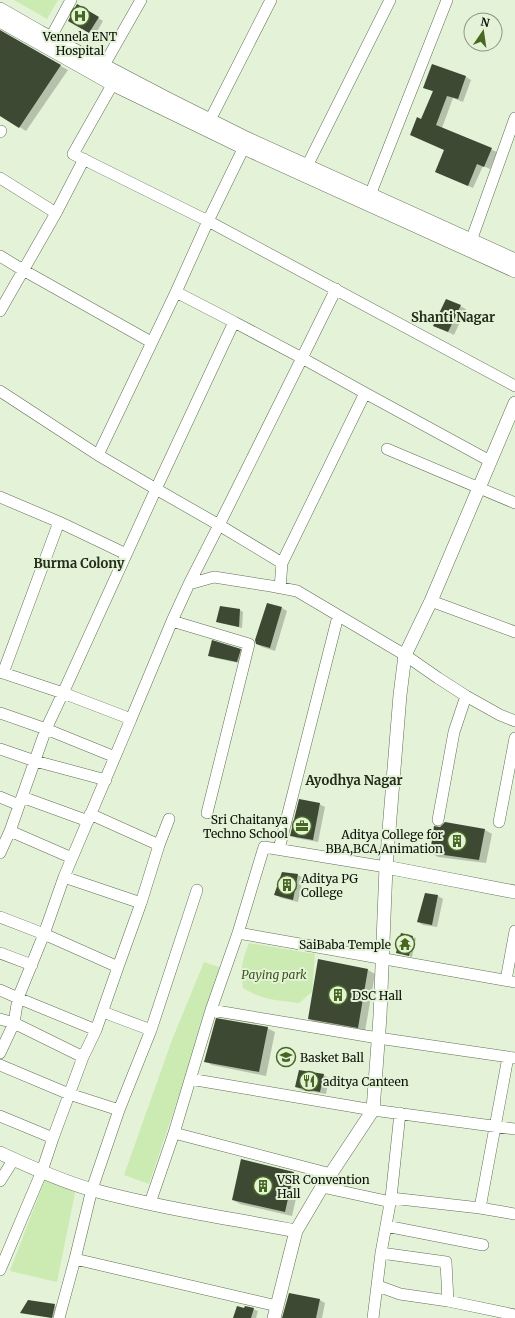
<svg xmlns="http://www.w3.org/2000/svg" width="515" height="1318" font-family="Merriweather,serif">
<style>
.green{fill:#ccebb2}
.shadow{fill:#0003}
.building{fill:#3d4933}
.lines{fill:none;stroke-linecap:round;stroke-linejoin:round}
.minor-casing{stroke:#626e57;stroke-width:12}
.tertiary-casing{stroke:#626e57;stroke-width:14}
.minor{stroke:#fff;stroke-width:11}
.tertiary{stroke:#fff;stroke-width:13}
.labels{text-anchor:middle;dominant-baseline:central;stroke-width:4;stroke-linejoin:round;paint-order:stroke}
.poi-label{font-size:12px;fill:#0b1007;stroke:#e4f2d8;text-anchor:start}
.park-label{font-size:12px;font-style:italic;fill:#3b571b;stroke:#e4f2d8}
.neighbourhood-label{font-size:13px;font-weight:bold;fill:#232d19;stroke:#e4f2d8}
</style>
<rect width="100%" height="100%" fill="#e4f2d8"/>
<path class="green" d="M14,0H58L47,19Z
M249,943L315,954L312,992L299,1003C277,1000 262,1000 243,988C240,969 242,961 249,943Z
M204,962L222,968L149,1184L124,1175L172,1040Z
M45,1179L76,1188L57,1282L10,1271Z"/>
<path class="shadow" d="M77,5L103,21L95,35L69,21Z
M0,32L68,70L26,131L0,115Z
M433,66L466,77L471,80L463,102L453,98L442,128L497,152L490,169L483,166L473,188L436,172L445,150L411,135L422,120L434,92L424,88Z
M460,306L466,309L454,335L440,328Z
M282,608L287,611L275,651L262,647L257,644Z
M240,610L243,612L242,628L220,623L217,621Z
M240,650L246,653L243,664L215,658L210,655Z
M319,804L325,807L318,842L296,838L291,835Z
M445,823L485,830L492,834L486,863L438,857L431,853L440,828Z
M298,875L303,878L298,902L281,898L276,895Z
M426,894L438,896L443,899L437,927L423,925L418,922Z
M412,937L416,938L412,957L398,952Z
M368,970L375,974L365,1031L316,1023L309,1019Z
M267,1028L275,1032L266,1076L212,1065L205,1061Z
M323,1075L329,1078L326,1094L301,1090L296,1087Z
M242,1160L294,1173L301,1177L292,1216L240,1204L233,1200Z
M320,1300L325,1303L322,1318H285Z
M28,1301L56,1306L54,1318L22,1313Z
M245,1309H253L258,1311L256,1318H234Z"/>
<path class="building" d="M77,4L99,17L89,33L68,21Z
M0,30L61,65L19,128L0,116Z
M432,64L466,76L458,99L447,96L436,125L492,148L484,167L477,164L468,186L435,172L444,150L410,135L417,117L421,119L433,91L423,88Z
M446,299L461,305L448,332L433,326Z
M267,603L282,607L270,648L256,644L255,640Z
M220,606L240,609L239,627L216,622Z
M212,640L241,649L237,662L208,656Z
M299,799L320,803L313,840L290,836Z
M445,822L485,829L479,860L430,853L434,826L440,827Z
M282,872L298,874L293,900L274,895Z
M425,893L438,895L432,925L417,922Z
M401,933L413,936L409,956L396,953Z
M318,959L368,969L358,1028L308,1019Z
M216,1018L268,1027L259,1072L204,1062Z
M299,1070L324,1074L320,1092L295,1087Z
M241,1159L294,1172L285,1212L232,1200Z
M289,1293L320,1299L316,1318H282Z
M28,1300L55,1304L52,1318L20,1313Z
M237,1306L244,1308L245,1306L254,1308L251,1318H233Z"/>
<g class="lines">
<g class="minor-casing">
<path id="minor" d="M51,37L71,0
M104,65L141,0
M210,120L271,0
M0,132L1,131
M247,141L208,221L515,386
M307,166L390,0
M0,178L56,213
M370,195L447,0
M471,241L515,118
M0,256L23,270L151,342
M336,289L302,358L365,393L282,563L219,525L189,584L214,577L271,586L297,591L405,655L438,678L466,696L500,715L515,721
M0,311L56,213L84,159
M0,391L98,455L176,292L208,221L73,154L116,78
M365,393L490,461
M387,449L515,503
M98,455L156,489L234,322L176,292
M0,497L59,522L126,554
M189,584L172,621L131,719L63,693L156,489L219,525L302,358L234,322
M280,588L282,563
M431,601L515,632
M172,621L249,644L207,813
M0,672L63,693L46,729L10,831L0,853
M3,673L59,522
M0,713L46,729L115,757
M0,749L35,761L106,780
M0,797L19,805
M22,797L88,821
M90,814L159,845
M438,820L454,732L466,696
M499,822L515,738
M10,831L72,858
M279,849L338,616
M64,877L141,903
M0,917L44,934L64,877L131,719
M238,933L515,982
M44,934L118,967L96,1030L18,998Z
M0,953L32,965
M118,967L141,903L159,845L169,819
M506,980L515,931
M0,990L18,998L14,1023L0,1053
M211,1010L378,1038L515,1058
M0,1019L14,1023L83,1057L96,1030
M151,1030L197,890
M0,1065L69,1094L119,1110
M190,1079L373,1110L515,1129
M0,1116L53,1138L42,1171L0,1270
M174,1133L331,1174
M53,1138L83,1057
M0,1181L14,1159
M322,1187L391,1202
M391,1198L480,1208L508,1057
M150,1203L174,1133L211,1010L238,933L264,847L386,867
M480,1208L515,1214
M386,1226L483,1245
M381,1253L446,1262L448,1301
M75,1259L277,1306
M378,1286L400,1294L448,1301L515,1315
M59,1318L75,1259L92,1189L119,1110L151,1030L103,1012
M373,1318L381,1253L391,1198L400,1113"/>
</g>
<g class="tertiary-casing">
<path id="tertiary" d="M0,9L40,32L168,99L248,139L515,260
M0,21L112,84L244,148L515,271
M386,867L515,892
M0,1153C28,1166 63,1182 93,1190C160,1208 228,1218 296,1231
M274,1318L296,1231L322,1187L373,1110L380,1016L386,867L400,695L405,655L431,601L515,403"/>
</g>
<use href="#minor" class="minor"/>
<use href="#tertiary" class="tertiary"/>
</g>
<defs>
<g id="hospital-ring" transform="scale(1)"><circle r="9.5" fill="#e4f2d8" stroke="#47681f" stroke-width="1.5"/><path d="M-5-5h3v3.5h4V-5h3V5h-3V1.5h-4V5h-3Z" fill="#47681f"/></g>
<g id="office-ring" transform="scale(1)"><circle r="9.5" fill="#e4f2d8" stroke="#47681f" stroke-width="1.5"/><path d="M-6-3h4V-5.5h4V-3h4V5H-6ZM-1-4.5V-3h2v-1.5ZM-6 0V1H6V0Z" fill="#47681f"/></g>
<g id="building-ring" transform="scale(1)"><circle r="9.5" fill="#e4f2d8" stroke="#47681f" stroke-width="1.5"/><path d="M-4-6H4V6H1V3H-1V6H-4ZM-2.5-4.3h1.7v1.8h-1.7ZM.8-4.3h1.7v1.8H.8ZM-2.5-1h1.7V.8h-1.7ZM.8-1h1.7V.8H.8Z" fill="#47681f"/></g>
<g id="temple-ring" transform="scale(1)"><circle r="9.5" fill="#e4f2d8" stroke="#47681f" stroke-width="1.5"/><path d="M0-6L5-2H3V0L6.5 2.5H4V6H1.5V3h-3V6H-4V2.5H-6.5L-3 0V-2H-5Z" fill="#47681f"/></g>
<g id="university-ring" transform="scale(1)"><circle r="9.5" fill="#e4f2d8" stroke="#47681f" stroke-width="1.5"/><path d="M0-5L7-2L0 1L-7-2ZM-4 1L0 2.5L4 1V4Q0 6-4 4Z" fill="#47681f"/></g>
<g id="restaurant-ring" transform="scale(1)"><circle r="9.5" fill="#e4f2d8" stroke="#47681f" stroke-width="1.5"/><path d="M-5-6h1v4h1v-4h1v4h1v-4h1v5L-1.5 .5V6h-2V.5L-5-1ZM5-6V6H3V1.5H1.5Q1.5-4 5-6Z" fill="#47681f"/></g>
</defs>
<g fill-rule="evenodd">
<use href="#hospital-ring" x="80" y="16"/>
<use href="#office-ring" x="302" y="826"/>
<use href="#building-ring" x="457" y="841"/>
<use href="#building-ring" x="287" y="885"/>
<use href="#temple-ring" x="405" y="944"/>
<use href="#building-ring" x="338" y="995"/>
<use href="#university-ring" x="286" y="1057"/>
<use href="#restaurant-ring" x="309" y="1081"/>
<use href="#building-ring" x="263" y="1186"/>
</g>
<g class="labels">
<g class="poi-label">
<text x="80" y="36" text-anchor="middle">Vennela ENT<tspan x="80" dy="14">Hospital</tspan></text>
<text x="288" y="819" text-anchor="end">Sri Chaitanya<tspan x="288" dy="14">Techno School</tspan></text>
<text x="443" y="834" text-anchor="end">Aditya College for<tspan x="443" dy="14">BBA,BCA,Animation</tspan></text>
<text x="301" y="878">Aditya PG<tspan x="301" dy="14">College</tspan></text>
<text x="391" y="944" text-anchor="end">SaiBaba Temple</text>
<text x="352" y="995">DSC Hall</text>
<text x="300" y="1057">Basket Ball</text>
<text x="323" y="1081">aditya Canteen</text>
<text x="277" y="1179">VSR Convention<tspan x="277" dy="14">Hall</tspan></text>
</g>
<g class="park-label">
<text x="274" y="974">Paying park</text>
</g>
<g class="neighbourhood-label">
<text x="453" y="317">Shanti Nagar</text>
<text x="79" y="563">Burma Colony</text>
<text x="354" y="780">Ayodhya Nagar</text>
</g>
</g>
<g transform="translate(483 32) rotate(13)"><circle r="19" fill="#e4f2d8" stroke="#8d9884"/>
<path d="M0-3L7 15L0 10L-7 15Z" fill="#47681f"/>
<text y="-6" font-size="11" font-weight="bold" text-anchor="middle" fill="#0b1007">N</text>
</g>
</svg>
